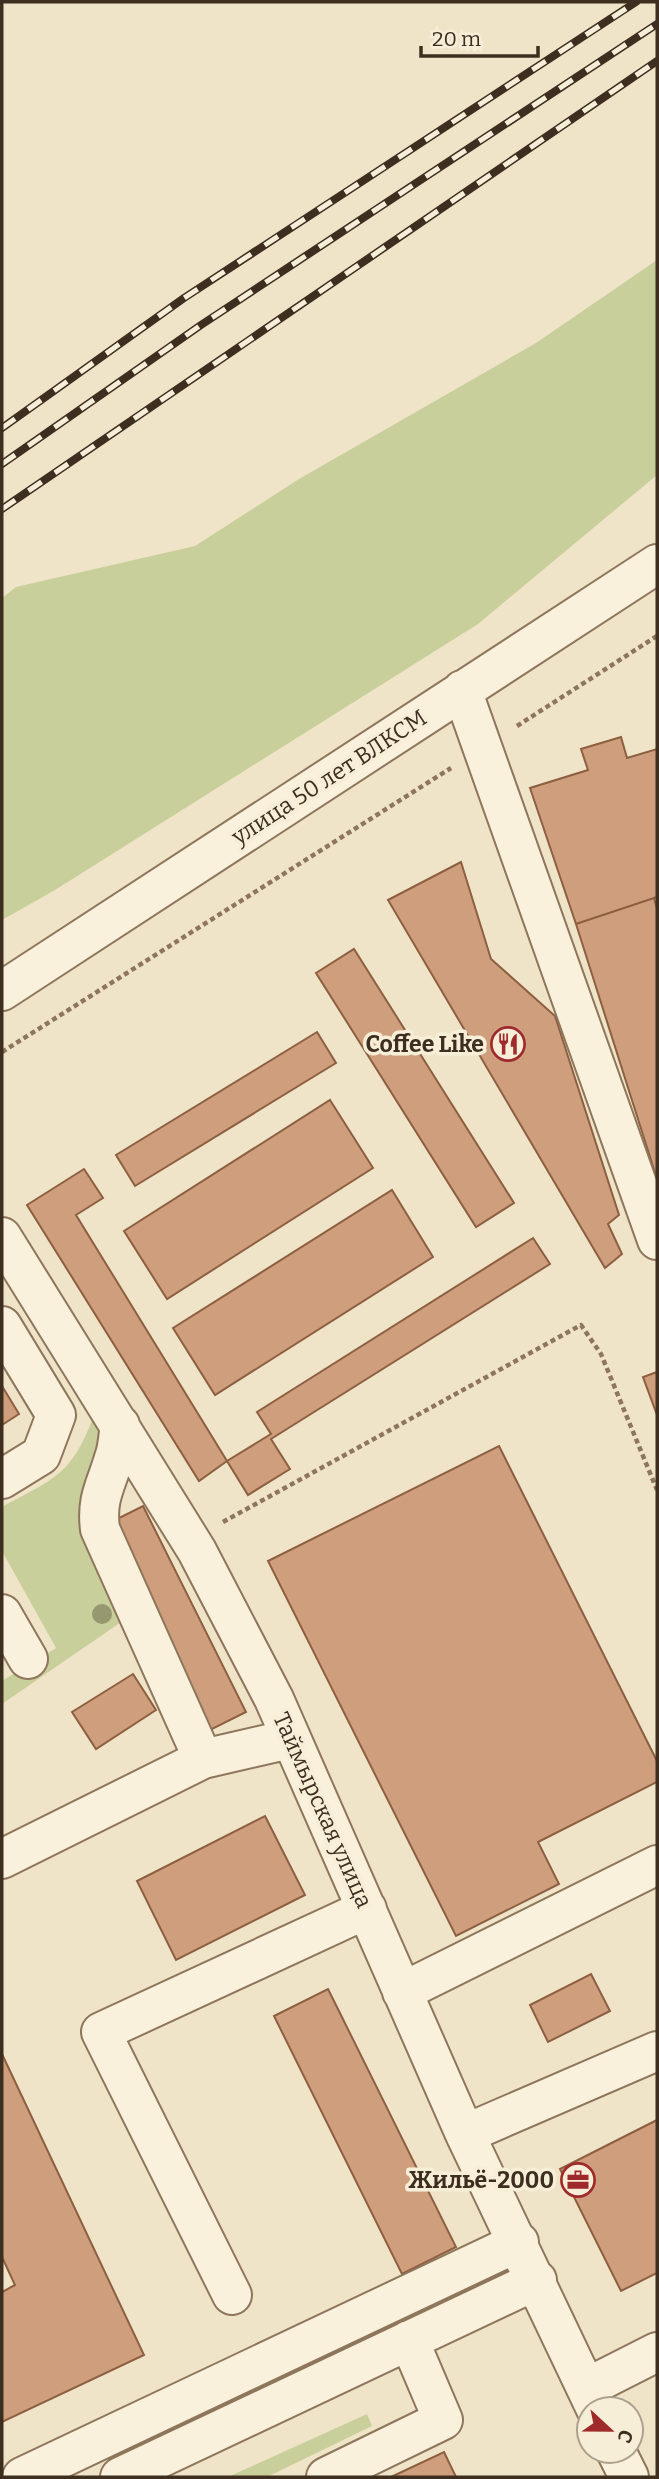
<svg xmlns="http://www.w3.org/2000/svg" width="659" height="2479" font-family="Bitter,serif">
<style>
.green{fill:#c9cf9b}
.building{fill:#cf9f7d;stroke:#8d5f41;stroke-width:2}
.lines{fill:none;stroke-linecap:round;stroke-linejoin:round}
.minor-casing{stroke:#8d765c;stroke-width:42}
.path{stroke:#8d765c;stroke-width:4.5;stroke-dasharray:5 3.5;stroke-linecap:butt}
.minor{stroke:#faf1dc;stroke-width:38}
.rail-casing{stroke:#3d2e20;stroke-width:8}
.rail{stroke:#f7eed8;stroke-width:5;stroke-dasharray:16;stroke-linecap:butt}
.tree{fill:#96986f}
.labels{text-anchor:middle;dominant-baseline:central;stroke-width:7;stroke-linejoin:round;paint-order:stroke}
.street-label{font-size:23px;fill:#3d2e20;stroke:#f7eed8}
.poi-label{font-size:23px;font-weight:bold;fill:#3d2e20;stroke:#f7eed8;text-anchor:end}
</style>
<rect width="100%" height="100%" fill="#f0e4c8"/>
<path class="green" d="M657,260V475L478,624L55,890L2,920V598L16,587L195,546L299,479L536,343Z
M93,1418L103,1434L127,1618L2,1704V1681L56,1648L2,1551V1507C54,1478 70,1477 93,1418Z
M367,2414L372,2426L267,2477H228Z"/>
<path class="building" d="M621,737L627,758L657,749V897L576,924L530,788L588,770L581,749Z
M461,862L491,959L555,1016L619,1215L608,1224L622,1254L605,1268L388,900Z
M654,898L657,909V1179L576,924Z
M354,949L514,1203L476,1227L316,973Z
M317,1032L336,1063L135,1186L116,1155Z
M330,1100L373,1168L167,1299L124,1231Z
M84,1169L103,1198L76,1215L227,1461L199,1481L27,1205Z
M392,1190L433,1257L215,1395L173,1328Z
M533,1238L550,1264L271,1439L290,1469L248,1495L227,1461L271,1434L257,1412Z
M657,1372V1415L643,1377Z
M2,1386L19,1414L2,1425Z
M499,1446L657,1761V1782L538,1842L559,1884L456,1936L268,1561Z
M143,1506L246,1712L210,1730L107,1524Z
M133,1674L156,1710L96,1749L72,1712Z
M265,1816L305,1895L176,1960L137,1881Z
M591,1974L610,2011L548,2042L530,2005Z
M328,1989L456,2247L402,2274L274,2016Z
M2,2054L144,2355L2,2422V2292L15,2285L2,2257Z
M657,2120V2273L621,2291L560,2169Z
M444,2452L456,2477H391Z"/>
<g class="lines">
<g class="minor-casing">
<path id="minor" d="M462,690L657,1240
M2,991L657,564
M2,1237L197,1551L274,1699L465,2134L596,2409
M2,1326L56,1415L41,1455L2,1479
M120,1425C118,1436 118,1448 114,1458C106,1486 96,1498 100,1529L203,1759
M2,1614L28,1659
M2,1859L203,1759L290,1739
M402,1992L657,1865
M465,2134L657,2051
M232,2295L101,2032L367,1909
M586,2388L657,2352
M616,2451L629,2477
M22,2477L519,2242
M120,2477L537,2280
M326,2477L443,2420L409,2340"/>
</g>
<path class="path" d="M517,726L657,636
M2,1052L451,768
M223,1522L581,1325L601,1354L657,1490"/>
<use href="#minor" class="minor"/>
<g class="rail-casing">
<path id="rail" d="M2,428L184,298L636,2
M2,464L201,325L657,24
M2,509L657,61"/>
</g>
<use href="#rail" class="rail"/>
</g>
<circle class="tree" cx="102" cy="1614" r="10"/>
<defs>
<g id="restaurant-ring" transform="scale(1.75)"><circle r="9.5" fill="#f7eed8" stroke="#9e2a2b" stroke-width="1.5"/><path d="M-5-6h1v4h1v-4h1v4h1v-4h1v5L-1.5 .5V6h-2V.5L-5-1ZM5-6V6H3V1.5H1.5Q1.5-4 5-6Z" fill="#9e2a2b"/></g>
<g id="office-ring" transform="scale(1.75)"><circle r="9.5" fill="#f7eed8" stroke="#9e2a2b" stroke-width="1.5"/><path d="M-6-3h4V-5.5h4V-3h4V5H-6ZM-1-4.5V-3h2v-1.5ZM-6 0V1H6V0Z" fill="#9e2a2b"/></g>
</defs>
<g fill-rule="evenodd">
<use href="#restaurant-ring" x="508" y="1044"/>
<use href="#office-ring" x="578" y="2180"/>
</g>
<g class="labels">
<g class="street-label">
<text transform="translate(329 777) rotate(-33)">улица 50 лет ВЛКСМ</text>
<text transform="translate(323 1810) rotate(66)">Таймырская улица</text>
</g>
<g class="poi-label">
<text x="484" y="1044">Coffee Like</text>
<text x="554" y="2180">Жильё-2000</text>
</g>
</g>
<rect width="659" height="2479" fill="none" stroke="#3d2e20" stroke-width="7"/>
<g transform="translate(610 2430) rotate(112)"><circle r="33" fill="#f7eed8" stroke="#ada18e" stroke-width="2"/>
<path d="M0-5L12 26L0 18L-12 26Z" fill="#9e2a2b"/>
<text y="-10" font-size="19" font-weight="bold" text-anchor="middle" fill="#3d2e20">С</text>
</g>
<path d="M421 46v10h117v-10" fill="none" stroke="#3d2e20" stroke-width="3.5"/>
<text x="432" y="46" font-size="21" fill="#3d2e20" stroke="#f7eed8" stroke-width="5" paint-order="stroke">20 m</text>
</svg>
